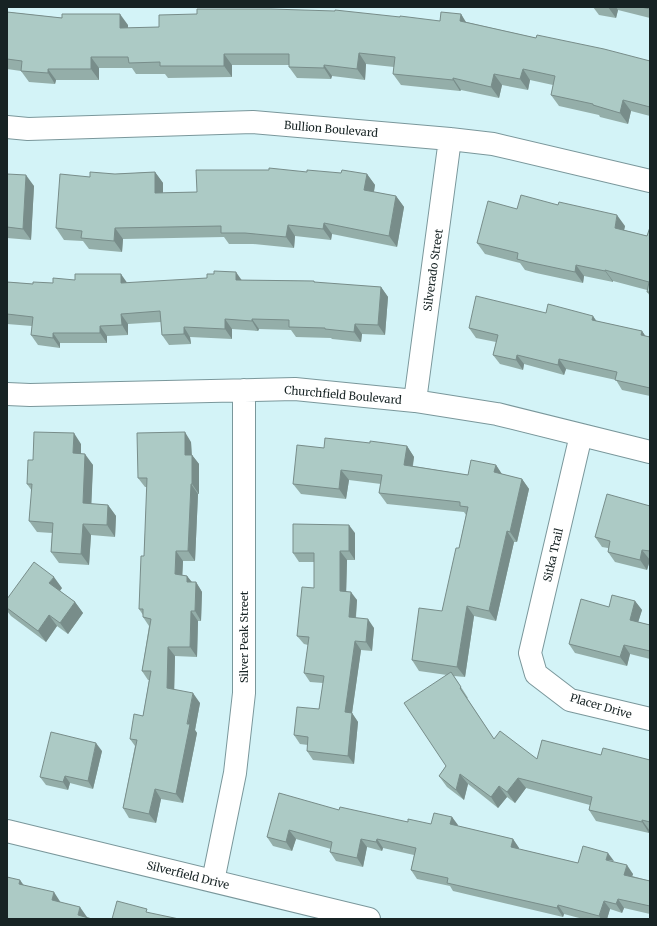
<svg xmlns="http://www.w3.org/2000/svg" width="657" height="926" font-family="Merriweather,serif">
<style>
.lines{fill:none;stroke-linecap:round;stroke-linejoin:round}
.minor-casing{stroke:#7a979b;stroke-width:24}
.minor{stroke:#fff;stroke-width:22}
.wall{fill:#94aea9}
.shaded-wall{fill:#788d8a}
.building{fill:#accac5;stroke:#788d8a}
.labels{text-anchor:middle;dominant-baseline:central;stroke-width:3.5;stroke-linejoin:round;paint-order:stroke}
.street-label{font-size:11px;fill:#172324;stroke:#fff}
</style>
<rect width="100%" height="100%" fill="#d3f3f7"/>
<g class="lines">
<g class="minor-casing">
<path id="minor" d="M7,127L28,129L253,122L450,139L493,144L650,181
M7,394L30,395L295,389L415,401L497,414L650,452
M415,401L450,139
M581,435L530,653L536,674L570,700L650,719
M7,831L369,919
M213,881L235,773L244,693V390"/>
</g>
<use href="#minor" class="minor"/>
</g>
<path class="wall" d="M593,7H650V18L618,10L616,18L599,15Z
M7,12L128,25V28L440,21L461,14L466,22L536,38L650,61V116L631,111L628,124L600,117L599,115L559,106L551,95L553,85L530,80L528,90L502,85L499,98L461,90L460,91L401,85L393,74L394,67L366,64L365,80L332,76L331,79L297,78L289,67V65H232V77L168,78L165,74H136L132,68H99V80H56L55,84L29,82L21,71L7,69Z
M155,172L163,183V193L197,192L307,172L367,174L375,185L374,192L396,196L404,207L397,247L332,234L331,240L295,236L294,248L253,244H229L224,237L123,239L122,252L89,249L83,241L64,240L56,228L90,177L115,174Z
M7,174L34,186L31,240L7,238Z
M517,209L625,226L624,230L647,236L650,227V296L647,292V290L613,281V282L584,276L583,283L536,273L525,270L520,263L485,254L477,243Z
M75,280L128,283L242,280L314,281L315,283L381,287L388,297L385,335L362,334L361,342L332,339L331,338L296,337L291,330L259,329L258,331L232,329V339L190,337L191,344L169,345L162,335L161,322L128,324V335L107,336V343H60V348L38,345L31,335L32,326L7,324V282L33,284L53,283Z
M546,313L596,321L642,331L645,336L650,337V396L622,390L616,380L566,369L564,375L524,364L523,370L500,364L493,355L496,342L476,338L469,328Z
M191,442L192,455L199,464V494H198L195,561H183L182,575L187,576L192,582H196L202,592L201,621H198L197,657L175,656L174,690L200,703L195,730L197,733L183,803L161,799L156,823L129,818L123,808L135,746L130,739L143,716L149,680H148L142,671L149,626L143,617V615L139,609L144,556L147,487H145L138,478Z
M81,444V454L93,465L91,504L108,505L116,516L115,537L91,535L89,565L59,563L51,552L52,533L37,532L29,521L32,491L27,484L33,460Z
M407,446L414,457L413,466L468,475L496,465L502,474L522,479L529,489L517,542H514L496,621L474,616L465,677L454,676L468,698H467L494,739L537,759L601,755L650,760V831L649,833L596,821L589,810L590,805L526,788L515,803L507,797L498,808L468,784L464,800L447,787L439,776L446,766L447,675L419,671L412,660L442,611L459,548L466,515L464,512L387,504L379,493L381,484L349,480L346,499L301,494L293,484L324,448Z
M650,506V560L647,570L615,562L608,552V548L602,547L595,537Z
M355,533V560H347L346,591L357,600L356,618L374,628L372,651L361,650L352,713L358,722L354,764L313,760L307,751L308,745L300,744L294,735L319,709L323,683L310,682L304,673L308,645L304,644L297,636L314,588V562H299L293,553Z
M62,588L60,591L75,602L83,613L68,634L57,626L46,642L11,616L7,611V599Z
M635,601L642,610L638,622L650,625V659L630,654L627,666L575,653L569,644L609,607Z
M102,751L93,789L70,783L68,790L46,785L40,777Z
M339,810L408,822L431,824L452,817L458,826L513,839L519,848V849L578,863L614,862L633,874L632,876L650,881V914L624,908L622,913L610,909L607,919H583L564,914L563,917L453,891L450,886L417,879L411,870L414,855L383,848L382,851L367,847L363,867L336,861L330,852L331,849L296,839L292,851L273,846L267,837Z"/>
<path class="shaded-wall" d="M608,7H616L618,10L616,18Z
M120,14L128,25V40L120,28Z
M461,14L468,26L460,21Z
M359,53L366,64L365,80L357,69Z
M224,54L232,65V77L224,66Z
M91,57L99,68V80L91,69Z
M324,65L332,76L331,79L324,68Z
M48,69L56,80L55,84L48,73Z
M523,69L530,80L528,90L520,79Z
M494,74L502,85L499,98L491,87Z
M453,78L461,90L460,91L453,80Z
M623,100L631,111L628,124L620,113Z
M155,172L163,183V205L155,193Z
M367,174L375,185L372,201L364,190Z
M26,175L34,186L31,240L23,229Z
M396,196L404,207L397,247L389,236Z
M617,215L625,226L622,239L615,228Z
M324,223L332,234L331,240L323,229Z
M288,225L295,236L294,248L286,237Z
M115,228L123,239L122,252L114,241Z
M576,265L584,276L583,283L575,272Z
M605,270L613,281V282L605,271Z
M236,272L243,282L236,280Z
M121,274L128,284L121,283Z
M381,287L388,297L385,335L378,325Z
M121,314L128,324V335L122,325Z
M593,316L600,326L592,320Z
M225,319L232,329V339L225,329Z
M252,319L259,329L258,331L252,321Z
M355,324L362,334L361,342L354,332Z
M100,326L107,336V343L100,333Z
M184,327L190,337L191,344L184,334Z
M642,331L649,341L641,335Z
M53,333L60,343V348L53,338Z
M517,355L524,364L523,370L516,360Z
M559,359L566,369L564,375L558,365Z
M185,432L191,442L192,464L185,455Z
M74,433L81,444V465L73,453Z
M407,446L414,457L411,475L404,465Z
M85,454L93,465L91,514L83,503Z
M192,455L199,464V494L192,484Z
M496,465L503,476L494,472Z
M341,470L349,480L346,499L339,489Z
M522,479L529,489L517,542L510,532Z
M191,484L198,494L195,561L188,551Z
M108,505L116,516L115,537L107,525Z
M83,524L91,535L89,565L81,554Z
M349,525L355,533V560L349,551Z
M507,531L514,542L496,621L489,611Z
M642,550L650,560L647,570L640,560Z
M176,551L183,561L182,584L175,574Z
M340,551L347,560L346,599L340,591Z
M187,576L194,585L187,582Z
M54,577L62,588L57,594L49,583Z
M196,582L202,592L201,621L195,611Z
M351,592L357,600L355,626L349,617Z
M635,601L642,610L636,629L630,620Z
M75,602L83,613L68,634L60,623Z
M467,606L474,616L465,677L457,667Z
M191,611L198,621L197,657L190,647Z
M49,615L57,626L46,642L38,631Z
M368,619L374,628L372,651L366,642Z
M355,641L361,650L352,713L358,722L354,764L348,756L345,712Z
M624,645L630,654L627,666L620,657Z
M168,647L175,656L174,698L167,688Z
M193,693L200,703L195,730L197,733L183,803L176,794Z
M96,743L102,751L93,789L88,781Z
M460,774L468,784L464,800L456,790Z
M65,776L70,783L68,790L63,782Z
M518,778L526,788L515,803L507,792Z
M499,786L507,797L498,808L491,797Z
M155,789L161,799L156,823L149,814Z
M452,817L458,825L457,833L450,824Z
M642,820L650,831L649,833L642,822Z
M289,830L296,839L292,851L286,842Z
M361,839L367,847L363,867L357,858Z
M377,839L383,848L382,851L376,842Z
M513,839L519,848L517,855L511,847Z
M608,853L614,861L606,860Z
M627,865L633,874L630,883L624,875Z
M20,880L28,891L19,884Z
M54,892L61,903L52,900Z
M618,899L624,908L622,913L616,904Z
M604,901L610,909L607,919H601L599,916Z
M558,905L564,914L563,917L557,908Z
M80,907L87,917V919L78,915Z"/>
<path class="building" d="M641,7H650V9Z
M197,9H271L335,11V10L400,17V16L440,21L441,12L461,14L460,21L536,38L537,35L604,49L650,61V107L623,100L620,113L593,105V104L551,95L555,76L523,69L520,79L494,74L491,87L453,78V80L393,74L395,57L359,53L357,69L324,65V68L289,67V54H224V66H160V62L129,63L128,57H91V69H48V73L21,71L22,61L7,59V12L62,18V14H120V28L159,27V15L197,14Z
M269,168L307,172V170L341,173L342,170L367,174L364,190L396,196L389,236L324,223L323,229L288,225L286,237L245,233H221V226L115,228L114,241L81,238L82,231L56,228L60,174L90,177V172L115,174L155,172V193L197,192L196,170H269Z
M7,174L26,175L23,229L7,227Z
M521,195L558,205L559,202L617,215L615,228L647,236L650,227V292H647L649,282L605,270V271L576,265L575,272L528,262L517,259L518,253L477,243L488,201L517,209Z
M214,271L236,272V280L314,281V282L381,287L378,325L355,324L354,332L325,329V328L289,327V320L252,319V321L225,319V329L184,327V334L162,335L160,311L121,314L122,325L100,326V333H53V338L31,335L33,317L7,314V282L33,284V282L53,283V278L75,280V274H121V283L207,278V274H214Z
M476,296L546,313L548,304L593,316L592,320L642,331L641,335L650,337V388L615,380L617,372L559,359L558,365L517,355L516,360L493,355L498,335L469,328Z
M34,432L74,433L73,453L85,454L83,503L108,505L107,525L83,524L81,554L51,552L53,523L29,521L32,484H27L28,460H33Z
M185,432V455H192V484H191L188,551H176L175,574L187,576V582H196L195,611H191L190,647H168L167,688L193,693L187,724H190L176,794L155,789L149,814L123,808L137,740L130,739L134,714L143,716L151,671H142L151,619L143,617V609H139L141,556H144L147,478H138L137,433Z
M325,438L370,443V441L407,446L404,465L468,475L471,460L496,465L494,472L522,479L510,532L507,531L489,611L467,606L457,667L412,660L419,608L442,611L456,548H459L468,507L460,506V502L379,493L382,475L341,470L339,489L293,484L297,445L324,448Z
M607,494L650,506V551L642,550L640,560L608,552L610,541L595,537Z
M293,524L349,525V551H340V591L351,592L349,617L368,619L366,642L355,641L345,712L352,713L348,756L307,751L308,737L294,735L297,707L319,709L324,676L304,673L309,637L297,636L302,587L314,588V553H293Z
M34,562L54,577L49,583L75,602L60,623L49,615L38,631L7,608V599Z
M612,595L635,601L630,620L650,625V651L624,645L620,657L569,644L581,599L609,607Z
M451,672L461,687L460,688L494,739L500,731L537,759L542,740L601,755L603,748L650,760V822L642,820V822L589,810L592,797L518,778L507,792L499,786L491,797L460,774L456,790L439,776L446,766L404,703Z
M51,732L96,743L88,781L65,776L63,782L40,777Z
M279,793L339,810L340,807L408,822V819L431,824L434,813L452,817L450,824L513,839L511,847L578,863L583,846L608,853L606,860L627,865L624,875L650,881V906L618,899L616,904L604,901L599,916L558,905L557,908L447,883L448,878L411,870L416,848L377,839L376,842L361,839L357,858L330,852L332,842L289,830L286,842L267,837Z
M7,877L20,880L19,884L54,892L52,900L80,907L78,915L92,919H7Z
M117,901L147,909L146,912L179,919H112Z"/>
<g class="labels">
<g class="street-label">
<text transform="translate(331 129) rotate(5)">Bullion Boulevard</text>
<text transform="translate(433 270) rotate(-82)">Silverado Street</text>
<text transform="translate(343 395) rotate(5)">Churchfield Boulevard</text>
<text transform="translate(553 555) rotate(-77)">Sitka Trail</text>
<text transform="translate(244 637) rotate(-90)">Silver Peak Street</text>
<text transform="translate(601 706) rotate(16)">Placer Drive</text>
<text transform="translate(188 875) rotate(14)">Silverfield Drive</text>
</g>
</g>
<rect width="657" height="926" fill="none" stroke="#172324" stroke-width="16"/>
</svg>
